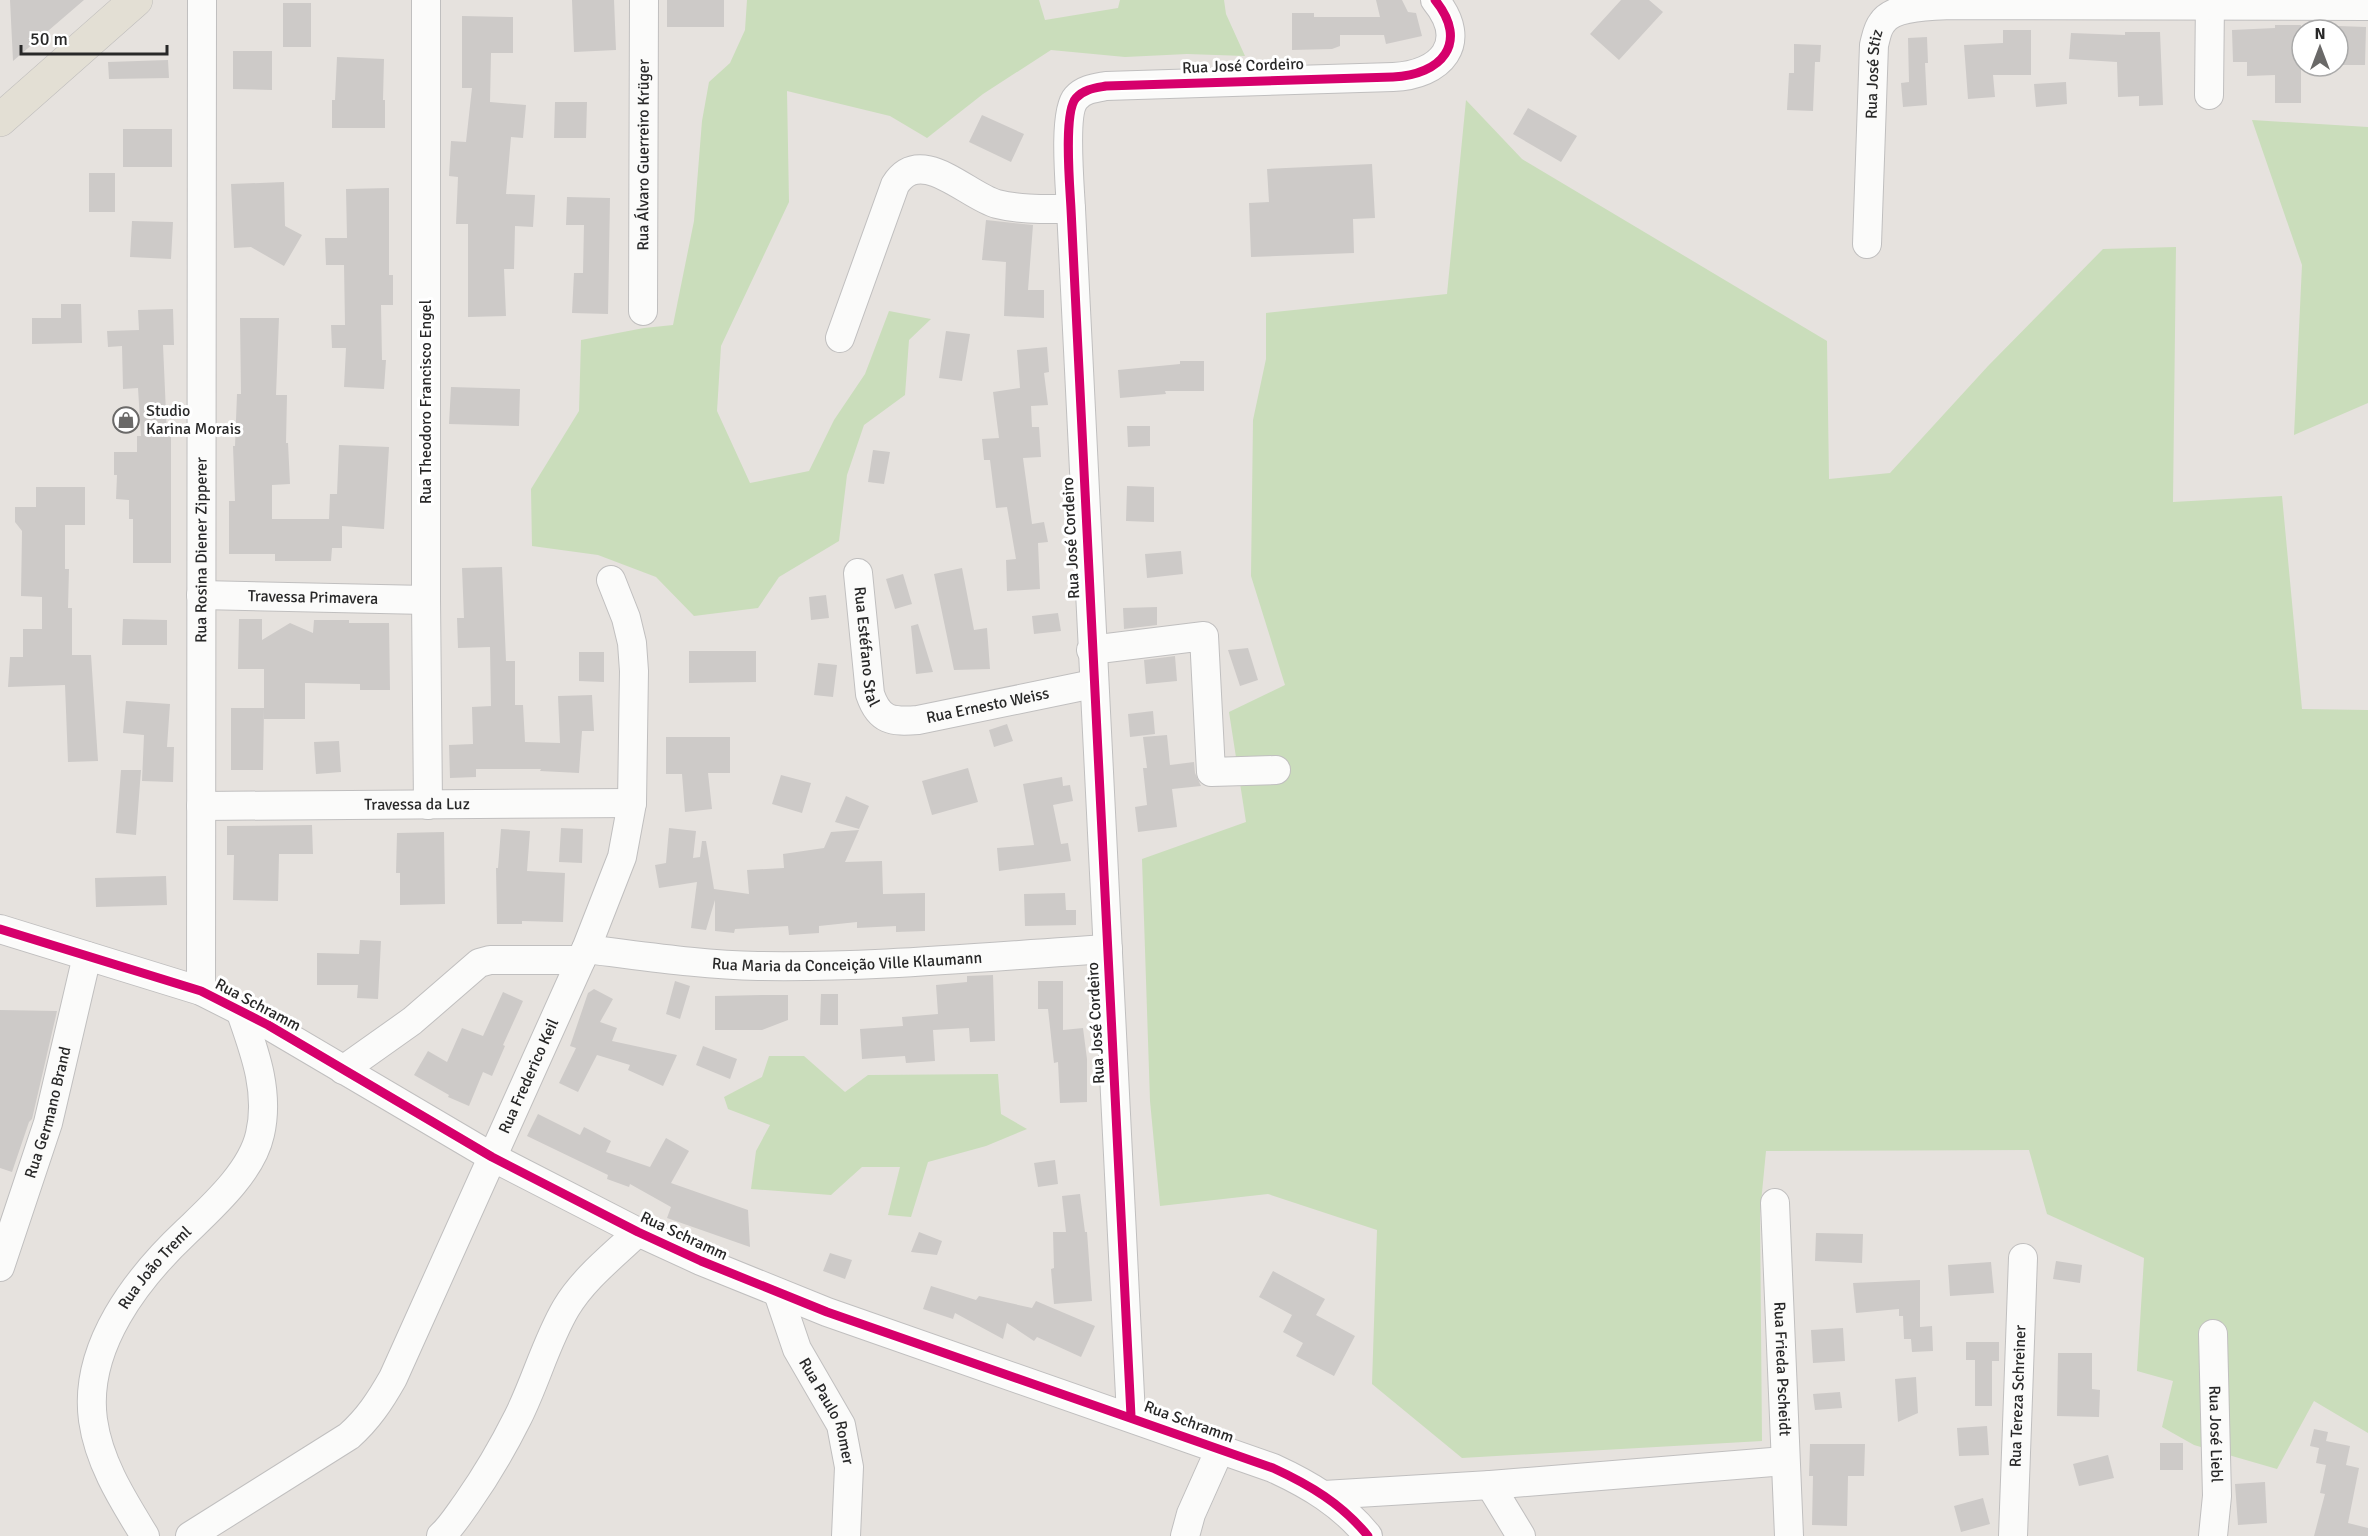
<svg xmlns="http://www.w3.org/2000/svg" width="2368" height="1536" font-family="Signika,sans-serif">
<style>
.green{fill:#caddbb}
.building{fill:#cdcac8}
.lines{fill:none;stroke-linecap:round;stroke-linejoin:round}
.minor-casing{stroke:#c0bfbf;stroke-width:30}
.major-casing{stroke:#bfbdbc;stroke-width:34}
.minor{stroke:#fbfbfa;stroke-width:28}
.major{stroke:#e3dfd4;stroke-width:33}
.cycleway-casing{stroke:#fff;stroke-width:13}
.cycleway{stroke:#d6006c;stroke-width:9}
.labels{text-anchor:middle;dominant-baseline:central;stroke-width:6;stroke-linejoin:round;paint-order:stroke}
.street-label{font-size:16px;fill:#282828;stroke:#fff}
.poi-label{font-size:16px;fill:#282828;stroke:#fff;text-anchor:start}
</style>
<rect width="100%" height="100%" fill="#e6e2de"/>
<path class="green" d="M747,0H1039L1045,20L1118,8L1120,0H1224L1226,14L1245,56L1187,54L1125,57L1051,50L983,94L927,138L890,116L787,91L789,202L721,346L717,411L750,483L809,471L834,420L865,374L889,311L931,319L909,340L905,395L864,425L847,475L839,541L779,577L758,608L694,616L656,577L598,555L532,546L531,489L579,411L581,340L644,328L673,325L694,221L702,121L709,82L730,63L745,30Z
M1466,100L1522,159L1827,341L1829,479L1890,473L1988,366L2103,249L2176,247L2173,502L2282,496L2302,709L2368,710V1433L2314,1401L2277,1469L2194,1445L2162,1427L2173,1381L2137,1371L2144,1258L2047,1214L2029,1150L1766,1151L1760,1213L1762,1441L1462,1458L1372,1384L1377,1230L1268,1194L1160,1206L1150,1101L1142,859L1246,822L1229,712L1285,685L1251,576L1253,420L1266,359V313L1447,294Z
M2252,120L2368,127V403L2294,435L2302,265Z
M769,1056H804L845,1092L868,1075L998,1074L1001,1114L1027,1129L986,1146L928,1162L911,1217L888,1215L900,1167H862L831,1195L751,1189L756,1151L770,1125L728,1109L724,1097L762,1077Z"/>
<path class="building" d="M10,0H84L13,61Z
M572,0H614L616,50L574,52Z
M667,0H724V27H667Z
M1376,0H1402L1408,12L1416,13L1422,36L1386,44L1384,35H1340V46L1332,49L1292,50V13H1314V17H1380Z
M1621,0H1649L1663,12L1619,60L1590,34Z
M283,3H311V47H283Z
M462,16L513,17V53H491L490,102L526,105L523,138L511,137L506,194L535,195L533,227L515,226L514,269H504L506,316L468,317V224H456L458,177L449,176L451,141L466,142L472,88H462Z
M2275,25H2301V103H2275V75L2247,76V62H2233L2232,30L2275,28Z
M2338,26L2366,27L2365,65H2338Z
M2003,30H2031V75H1993L1995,97L1968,99L1964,45L2003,43Z
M2125,32H2160L2163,105L2139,106V96L2118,97L2117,62L2069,59L2071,33L2125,35Z
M1927,37L1928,63H1925L1927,105L1903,107L1901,83L1909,82L1908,38Z
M1794,44L1821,45L1820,62H1815L1813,111L1787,110L1789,73H1794Z
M233,51H272V90L233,89Z
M337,57L384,59L383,100H385V128H332V100H335Z
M168,60L169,78L109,79L108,62Z
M2066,82L2067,104L2036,107L2034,84Z
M555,102H587L586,138H554Z
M1528,108L1577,136L1561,162L1513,134Z
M982,115L1024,134L1011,162L969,142Z
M123,129H172V167H123Z
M1372,164L1375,218L1353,219L1354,253L1251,257L1249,203L1269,202L1267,169Z
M89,173H115V212H89Z
M284,182L285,226L302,235L284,266L251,247L234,248L231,184Z
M389,188V275H393V305H381L382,360H386L384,389L344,387L346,348H332L331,325H345L344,265H326L325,238H347L346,189Z
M567,197L610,198L608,314L572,313L574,273H583L584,225H566Z
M986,220L1033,225L1028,290H1044V318L1004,316L1006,262L982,260Z
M132,221L173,222L171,259L130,257Z
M61,304H81L82,343L32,344V318H61Z
M173,309L174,345H163L167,436H171V563H133V519H129V500L116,499L117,475H114V452H137V436H141L138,388L123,389L122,346L108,347L107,331L139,330L138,310Z
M240,318H279L276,395H287L286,443H288L290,484L272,485V519H329L330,494H337L339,445L389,447L384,529L342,526V548H332L331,561H275V554H229V501H235L233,446H235L237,394H241Z
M946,331L970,334L962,381L939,378Z
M1047,347L1049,372L1044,373L1048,405L1031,406L1032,427H1039L1041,457L1023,458L1032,524L1044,522L1048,542L1038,543L1040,589L1007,591L1006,560L1016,559L1007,507L996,508L990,460H984L982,439L999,438L993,392L1020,388L1017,350Z
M1180,361H1204V391H1165L1166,394L1120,398L1118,370L1180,364Z
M451,387L520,389L519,426L449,424Z
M1127,426H1150V446L1128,447Z
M873,450L890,452L884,484L868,482Z
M1127,486L1154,487V522L1126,521Z
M36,487H85V525H65V569H69L68,608H72V655H91L98,761L68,762L65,685L8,687L10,657H23V629H42V597L21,596L22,531L15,522V507H36Z
M1181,551L1183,574L1147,578L1145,554Z
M502,567L506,661H515V705H523L525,742L560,743L558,696L592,695L594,731H582L579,773L540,771L541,769H476V777L450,778L449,745L473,744L472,707L491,706L490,647L458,648L457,618H464L462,568Z
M962,568L974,630L987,628L990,669L954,670L934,574Z
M903,574L912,604L895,609L886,579Z
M826,595L829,618L811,620L809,597Z
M1157,607V625L1124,629L1123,608Z
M1058,613L1061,631L1034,634L1032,616Z
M123,619L167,620V645H122Z
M239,619H262V640L290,623L313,633L314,620H349V623H389L390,690H360V684L305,683V719H264V669H238Z
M918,624L933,672L916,674L911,626Z
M1248,648L1258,680L1240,686L1228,650Z
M689,651H756V682L689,683Z
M579,652H604V682L579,681Z
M1175,656L1177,681L1146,684L1144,660Z
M818,663L837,665L833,697L814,695Z
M126,701L170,704L167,747H174L173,782L142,781L144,735L123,733Z
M231,708H264L263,770H231Z
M1153,711L1155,734L1130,737L1128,714Z
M1007,724L1013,741L994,747L989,730Z
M1167,735L1170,765L1194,762L1195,773L1201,786L1172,789L1177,827L1138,832L1135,807L1147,805L1143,768H1147L1143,737Z
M666,737H730V773H708L712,809L685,812L682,774H666Z
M339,741L341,772L316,774L314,742Z
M968,768L978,802L932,815L922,781Z
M121,770H141L136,835L116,833Z
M781,775L811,783L802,813L772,804Z
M1062,777L1063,786L1070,785L1073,801L1053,805L1061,844L1068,843L1071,861L999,871L997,848L1034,845L1023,784Z
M846,796L869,806L859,829L835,822Z
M312,825L313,854H279L278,901L233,900L234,855H227V826Z
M561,828L583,829L582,863L559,862Z
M669,828L696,831L693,858L700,857L702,841H706L714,889L749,894L747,870L784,868L783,854L824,848L831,832L859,830L845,862L882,861L883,894L925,893V931L896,932V926L857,928V922L819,926V933L789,935L788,926L735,929L734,933L715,931V900L706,930L691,928L697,882L659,888L655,865L666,863Z
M501,829L530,831L527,871L565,873L563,922L522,921V924H497L496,868H498Z
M444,832L445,904L400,905V873H396L397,833Z
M166,876L167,905L96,907L95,878Z
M1065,893L1066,910H1076V925L1025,926L1024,894Z
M360,940L381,941L378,999L357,998L358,985H317V953L359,954Z
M993,975L995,1041L970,1042L969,1028L933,1030L935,1061L906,1063L905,1056L862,1059L860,1029L903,1026L902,1017L938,1014L936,985L967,982V976Z
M675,981L690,986L680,1019L666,1014Z
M1038,981H1063V1030L1083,1028L1087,1059V1102L1060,1103L1058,1062L1054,1063L1048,1009H1038Z
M594,989L613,999L600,1022L617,1028L612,1041L677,1055L663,1086L628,1070L630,1065L597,1055L578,1092L559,1083L576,1048L570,1046L588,993Z
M503,992L523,1001L503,1045L505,1046L492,1076L483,1072L469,1106L448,1097L449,1095L414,1075L428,1051L447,1062L462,1028L483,1036Z
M821,994H838V1025H820Z
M762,995H788V1020L762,1030H715V996Z
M0,1010L57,1011L32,1119L29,1122L12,1172L0,1168Z
M703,1046L737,1059L730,1079L696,1065Z
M538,1114L580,1135L584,1127L611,1141L606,1152L650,1167L666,1138L689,1151L671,1183L748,1210L750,1247L667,1218L671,1207L630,1184L629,1187L607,1179L608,1175L527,1136Z
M1055,1160L1058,1184L1038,1187L1034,1163Z
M1080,1194L1085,1232H1087L1092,1301L1054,1304L1051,1269L1054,1268L1053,1232H1066L1062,1196Z
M919,1232L942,1241L937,1255L911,1252Z
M1816,1233L1863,1234L1862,1263L1815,1261Z
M830,1253L852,1260L845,1279L823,1271Z
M2056,1261L2082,1265L2080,1283L2053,1279Z
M1991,1262L1994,1293L1950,1296L1948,1265Z
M1273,1271L1325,1299L1316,1315L1355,1336L1334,1376L1296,1356L1303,1343L1283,1332L1292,1315L1259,1297Z
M1920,1280V1327L1932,1326L1933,1351L1912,1352L1911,1339H1904L1903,1316H1899V1309L1856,1313L1853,1283Z
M931,1286L976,1300L979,1296L1032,1308L1036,1301L1095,1326L1081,1357L1037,1337L1034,1341L1007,1323L1003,1339L955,1313L953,1319L923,1309Z
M1843,1328L1845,1361L1813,1363L1811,1330Z
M1966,1342H1999V1361H1992V1406H1975V1360H1966Z
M2058,1353H2092V1389L2100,1390L2099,1417L2057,1416Z
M1916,1377L1918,1413L1898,1422L1895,1379Z
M1840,1392L1842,1408L1815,1410L1813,1394Z
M1987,1426L1989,1455L1959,1456L1957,1428Z
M2314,1429L2328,1432L2326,1441L2350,1446L2346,1465L2359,1468L2348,1523L2368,1528V1536H2314L2325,1494L2320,1493L2326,1465L2316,1463L2319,1448L2310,1446Z
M2160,1443H2183V1470H2160Z
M1810,1444H1865L1864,1476H1848L1847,1526L1812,1525L1813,1476H1809Z
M2108,1455L2114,1478L2079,1486L2073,1464Z
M2265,1482L2267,1523L2238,1525L2235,1484Z
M1983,1498L1990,1524L1961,1532L1954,1506Z"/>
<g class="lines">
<g class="minor-casing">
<g id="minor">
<path d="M426,0V600L428,805"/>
<path d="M2209,95L2210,0"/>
<path id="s1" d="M1867,244L1874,45C1876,38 1877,29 1882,23C1893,5 1935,6 1954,5L2368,6"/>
<path id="s2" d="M643,311L644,0"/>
<path d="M840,338L895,185C921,144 967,196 997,204C1020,210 1046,209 1071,209"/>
<path id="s3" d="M858,573L870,694C879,721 892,722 918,720L1093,684"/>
<path id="s4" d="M201,595L426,600"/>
<path d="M1091,650L1204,636L1211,772L1276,770"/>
<path id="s5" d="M201,806L632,803"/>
<path d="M0,929L201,991L268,1025L492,1157L638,1232L701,1261L827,1312L1273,1468C1310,1485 1342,1504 1368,1536"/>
<path id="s6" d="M586,949C644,956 701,965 758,966C875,968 991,956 1108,949"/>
<path id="s7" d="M201,991L202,0"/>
<path d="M343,1070L412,1021L479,963L490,960H581"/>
<path id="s8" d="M1775,1203L1789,1536"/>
<path id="s9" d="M0,1267L48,1123L87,956"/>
<path id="s10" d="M778,1293L797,1349L841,1425L849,1467L846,1536"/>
<path id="s11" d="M2213,1334L2217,1496L2213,1536"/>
<path d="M1131,1416L1071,209C1070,188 1063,112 1076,98C1084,89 1095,88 1106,86L1393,77C1441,75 1470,43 1435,0"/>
<path d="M1490,1485L1521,1536"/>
<path d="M1324,1495L1490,1485L1785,1461"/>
<path id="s12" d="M145,1536C123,1500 99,1463 93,1420C83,1347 137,1278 187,1231C213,1206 252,1171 260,1134C270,1091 254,1050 240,1010"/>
<path id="s13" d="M190,1536L349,1436C368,1419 380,1401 393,1378L586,949L622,857L632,803L634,671L632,643L626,618L611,580"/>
<path d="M441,1536C451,1527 459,1514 467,1503C486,1476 503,1447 518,1417C536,1381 546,1342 566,1308C584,1278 613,1256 638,1232"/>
<path d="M1185,1536L1191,1514L1220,1449"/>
<path id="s14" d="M2013,1536L2023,1258"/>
</g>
</g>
<g class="major-casing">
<path id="major" d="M0,120L136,0"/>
</g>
<use href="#minor" class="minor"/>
<use href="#major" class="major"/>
<g class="cycleway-casing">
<path id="cycleway" d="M0,929L201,991L268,1025L492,1157L638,1232L701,1261L827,1312L1273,1468C1310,1485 1342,1504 1368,1536
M1131,1416L1071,209C1070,188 1063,112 1076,98C1084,89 1095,88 1106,86L1393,77C1441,75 1470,43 1435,0"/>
</g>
<use href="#cycleway" class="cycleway"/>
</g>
<defs>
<g id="shop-ring" transform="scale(1.35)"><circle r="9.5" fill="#fff" stroke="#6a6968" stroke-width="1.5"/><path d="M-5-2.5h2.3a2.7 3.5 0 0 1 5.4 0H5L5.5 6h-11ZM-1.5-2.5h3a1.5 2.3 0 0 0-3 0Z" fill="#6a6968"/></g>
</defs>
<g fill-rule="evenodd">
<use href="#shop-ring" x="126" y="420"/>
</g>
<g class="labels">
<g class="street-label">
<text transform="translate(1243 66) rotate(-2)">Rua José Cordeiro</text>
<text stroke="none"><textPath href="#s1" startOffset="170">Rua José Stiz</textPath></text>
<text stroke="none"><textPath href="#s2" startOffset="156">Rua Álvaro Guerreiro Krüger</textPath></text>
<text transform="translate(426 402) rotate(-90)">Rua Theodoro Francisco Engel</text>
<text transform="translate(1071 538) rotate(-93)">Rua José Cordeiro</text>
<text stroke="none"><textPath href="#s7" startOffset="441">Rua Rosina Diener Zipperer</textPath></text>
<text stroke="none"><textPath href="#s4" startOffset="112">Travessa Primavera</textPath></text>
<text stroke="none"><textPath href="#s3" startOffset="74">Rua Estéfano Stal</textPath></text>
<text stroke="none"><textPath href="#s3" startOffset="254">Rua Ernesto Weiss</textPath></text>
<text stroke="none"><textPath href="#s5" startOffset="216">Travessa da Luz</textPath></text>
<text stroke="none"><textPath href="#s6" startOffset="262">Rua Maria da Conceição Ville Klaumann</textPath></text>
<text transform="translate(258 1005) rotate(28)">Rua Schramm</text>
<text transform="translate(1096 1023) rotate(-93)">Rua José Cordeiro</text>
<text stroke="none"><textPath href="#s13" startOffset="592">Rua Frederico Keil</textPath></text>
<text stroke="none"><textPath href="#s9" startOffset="162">Rua Germano Brand</textPath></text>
<text transform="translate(684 1236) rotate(25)">Rua Schramm</text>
<text stroke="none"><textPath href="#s12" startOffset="298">Rua João Treml</textPath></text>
<text stroke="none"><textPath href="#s8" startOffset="166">Rua Frieda Pscheidt</textPath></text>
<text stroke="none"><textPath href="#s14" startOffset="140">Rua Tereza Schreiner</textPath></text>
<text stroke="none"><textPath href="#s10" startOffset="129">Rua Paulo Romer</textPath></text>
<text transform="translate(1189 1422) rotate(20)">Rua Schramm</text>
<text stroke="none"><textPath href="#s11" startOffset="100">Rua José Liebl</textPath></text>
</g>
<g class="poi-label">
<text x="146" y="411">Studio<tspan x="146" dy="18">Karina Morais</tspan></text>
</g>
</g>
<g transform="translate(2320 48)"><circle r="28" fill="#ffffff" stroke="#a9a9a9" stroke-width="1.5"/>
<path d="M0-4.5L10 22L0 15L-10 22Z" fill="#6a6968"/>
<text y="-9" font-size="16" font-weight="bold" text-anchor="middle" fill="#282828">N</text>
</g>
<path d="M21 45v9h146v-9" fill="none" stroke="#282828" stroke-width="3"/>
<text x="30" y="45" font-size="18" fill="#282828" stroke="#ffffff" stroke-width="4.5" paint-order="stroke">50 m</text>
</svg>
